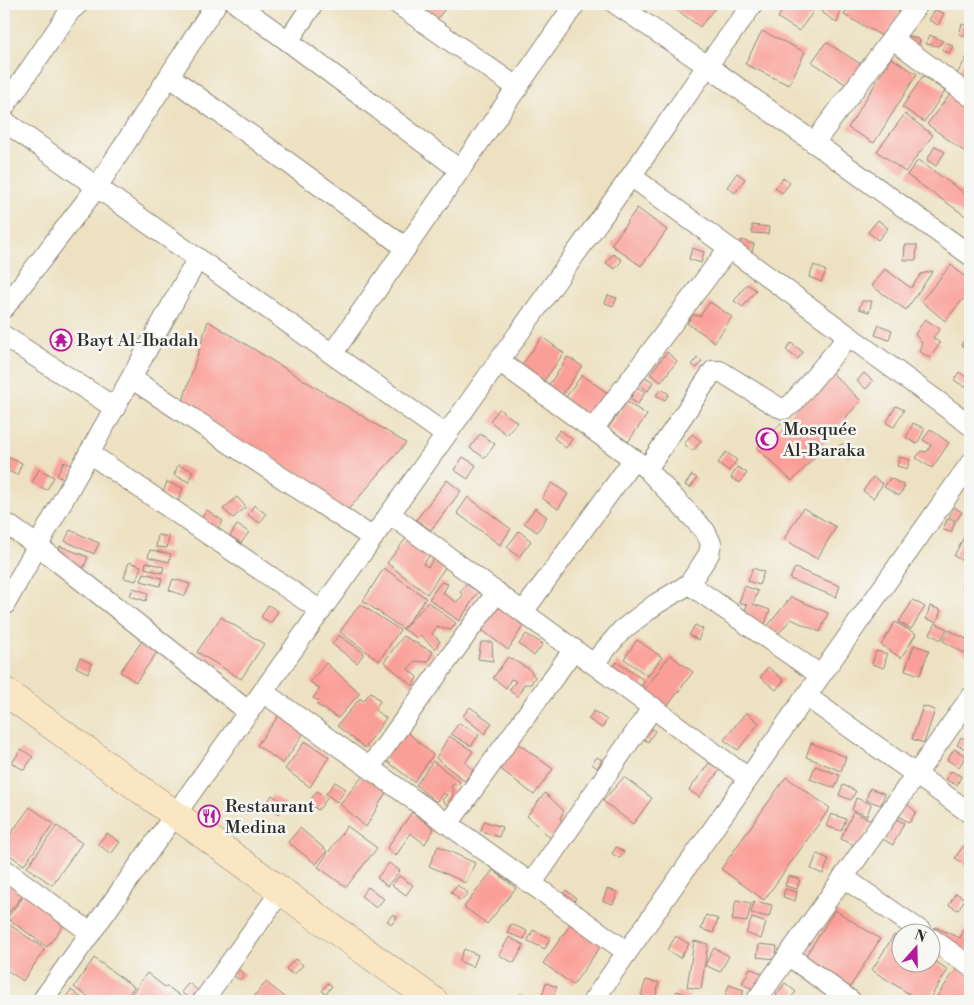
<svg xmlns="http://www.w3.org/2000/svg" width="974" height="1005" font-family="'Libre Bodoni',serif">
<style>
.building{fill:#fa9f97}
.lines{fill:none;stroke-linecap:round;stroke-linejoin:round}
.street-casing{stroke:#8c8676;stroke-width:22}
.secondary-casing{stroke:#8c8676;stroke-width:29}
.street{stroke:#fff;stroke-width:20}
.secondary{stroke:#fbe6c4;stroke-width:28}
.labels{text-anchor:middle;dominant-baseline:central;stroke-width:5;stroke-linejoin:round;paint-order:stroke}
.poi-label{font-size:18px;fill:#2b2b2b;stroke:#f6f6f2;text-anchor:start}
</style>
<rect width="100%" height="100%" fill="#f6f6f2"/>
<filter id="ink" filterUnits="userSpaceOnUse"><feTurbulence type="fractalNoise" baseFrequency=".02" numOctaves="2"/><feDisplacementMap in="SourceGraphic" scale="10" xChannelSelector="R" yChannelSelector="G"/><feConvolveMatrix kernelMatrix="1 2 1 2 8 2 1 2 1" color-interpolation-filters="sRGB"/></filter>
<filter id="wash" filterUnits="userSpaceOnUse"><feTurbulence type="fractalNoise" baseFrequency=".0096" numOctaves="4" result="noise"/><feDisplacementMap in="SourceGraphic" scale="20" xChannelSelector="R" yChannelSelector="G"/><feGaussianBlur stdDeviation="1.12" result="paint"/><feColorMatrix in="noise" values="0 0 0 0 0 0 0 0 0 0 0 0 0 0 0 0 0 1.4 0 .05"/><feComposite in="paint" operator="in"/></filter>
<g filter="url(#wash)">
<rect width="100%" height="100%" fill="#ede1c1"/>
<g id="blocks">
<path class="building" d="M416,4H449L437,19Z
M669,4H718L700,27Z
M786,4H797L813,12L799,31L778,18Z
M811,4H843L837,23Z
M850,4H885L900,12L886,38L844,15Z
M933,4H948L946,9Z
M935,10L944,13L938,25L929,20Z
M962,24L970,27V38L959,34Z
M762,31L805,52L789,85L745,64Z
M907,35L920,40L918,48L903,45Z
M930,35L943,41L938,46L926,44Z
M826,42L864,66L845,84L812,62Z
M946,42L953,46L949,53L942,50Z
M970,52V86L955,77Z
M891,58L917,74L874,143L848,128Z
M923,76L945,91L924,122L902,107Z
M951,93L970,107V156L927,124Z
M905,114L933,135L905,172L877,151Z
M935,146L945,152L936,166L927,160Z
M918,160L970,197V219L907,175Z
M737,173L745,179L735,193L727,187Z
M783,178L790,183L782,193L775,188Z
M637,208L667,230L641,266L611,245Z
M878,220L888,228L878,240L868,232Z
M752,225L769,227L768,234L752,233Z
M741,240L754,244L752,252L739,248Z
M905,245H917L916,260H904Z
M692,248L704,252L701,263L689,259Z
M613,254L622,260L615,269L606,263Z
M814,265L826,271L821,282L809,277Z
M951,265L970,281V291L945,321L921,301Z
M885,269L911,288L921,274L933,271L906,310L872,286Z
M747,284L756,290L743,307L734,301Z
M608,295L617,298L613,306L605,303Z
M862,301H872L869,312L859,309Z
M710,302L732,317L715,342L687,323L693,315L700,316Z
M925,319L940,329L933,338L940,343L930,358L919,351L922,343L915,334Z
M208,321L406,443L346,512L182,404Z
M879,325L892,330L889,340L875,335Z
M969,333L970,334V352L961,345Z
M542,337L564,353L543,382L521,366Z
M791,343L803,352L798,359L786,350Z
M667,352L677,361L661,382L650,374Z
M568,357L582,366L562,395L548,386Z
M697,358L702,361L697,368L692,365Z
M831,372L861,401L815,450L816,456L792,481L757,448Z
M959,372L970,380L965,387L954,380Z
M864,373L873,381L866,389L857,381Z
M582,375L612,396L594,421L564,400Z
M645,377L653,382L648,391L640,385Z
M637,387L645,392L638,404L630,399Z
M661,389L669,394L665,400L656,395Z
M627,402L647,415L628,442L608,428Z
M896,406L904,410L894,427L886,423Z
M499,409L517,422L507,435L490,421Z
M913,423L925,429L917,444L906,438Z
M930,429L949,443L932,468L916,458L921,451L927,452L931,445L923,440Z
M560,430L572,439L566,448L554,438Z
M480,434L495,444L485,458L470,448Z
M692,434L701,441L693,451L684,444Z
M844,443L858,449L848,457L839,446Z
M726,452L737,460L729,471L718,463Z
M5,456L22,463L17,475L4,469Z
M463,457L476,465L468,479L454,470Z
M900,457L910,460L907,469L897,466Z
M63,462L74,466L69,481L57,476Z
M178,465L193,471L189,482L174,475Z
M737,467L747,473L740,483L731,478Z
M39,469L54,477L47,490L32,483Z
M692,475L697,478L690,488L685,485Z
M873,477L883,484L873,498L863,491Z
M890,478L905,486L899,496L884,487Z
M447,480L461,491L431,530L416,520Z
M167,482L183,488L178,501L162,495Z
M552,483L568,494L558,509L542,498Z
M237,497L246,507L233,518L223,509Z
M468,497L511,529L500,545L457,513Z
M254,505L266,514L260,523L248,515Z
M954,507L962,512L956,521L949,517Z
M535,508L547,517L537,532L524,523Z
M803,508L836,527L817,559L784,539Z
M207,510L223,521L215,533L199,522Z
M947,519L955,522L951,532L943,530Z
M237,525L249,532L241,543L230,536Z
M970,525V565L954,556Z
M70,530L99,543L94,554L65,541Z
M519,531L531,541L519,557L507,547Z
M158,535L169,537L167,548L156,547Z
M408,536L433,552L423,564L428,567L436,555L448,563L427,594L387,563Z
M60,546L88,557L83,569L55,557Z
M150,550L171,554L169,562L148,557Z
M129,562L141,566L136,581L124,578Z
M146,562L164,567L162,573L145,568Z
M384,568L426,598L403,629L363,601Z
M753,568L764,572L759,585L748,581Z
M795,568L840,586L836,597L790,579Z
M144,573L162,578L160,586L141,581Z
M970,573V592L961,586Z
M173,579L190,584L185,596L169,590Z
M441,582L448,584L443,593L456,602L463,596L460,592L466,584L478,592L459,621L429,599Z
M745,586L758,591L753,604L770,610L765,624L743,616L747,605L739,602Z
M133,588L148,593L146,601L130,596Z
M791,597L828,613L820,632L791,619L779,633L766,628Z
M913,600L925,607L911,629L899,622Z
M428,602L456,623L451,630L437,627L432,634L440,641L435,649L420,635L417,638L403,629Z
M360,604L400,630L379,661L340,632Z
M497,604L523,626L508,650L478,627Z
M268,605L278,611L271,623L261,617Z
M930,606L941,610L937,622L926,619Z
M221,617L264,644L241,679L197,652Z
M895,622L916,634L901,658L881,645Z
M936,623L947,629L941,640L930,634Z
M695,625L703,629L698,640L689,635Z
M949,630L970,641V650L968,655L943,641Z
M526,634L543,644L534,656L519,644Z
M339,635L364,653L357,663L332,644Z
M403,636L433,652L427,662L415,661L408,669L417,677L413,686L384,662Z
M637,640L662,657L648,676L624,659Z
M142,641L158,651L136,682L120,672Z
M481,642H492L493,661L478,659Z
M914,645L929,650L920,675L905,670Z
M876,651L887,654L884,668L872,664Z
M670,655L693,672L666,708L643,692Z
M508,657L529,669L535,677L531,684H524L518,697L509,690L516,681L511,679L506,688L493,678Z
M80,658L92,664L88,673L76,667Z
M617,662L645,681L638,691L610,672Z
M326,663L360,693L338,718L316,704L319,701L313,698L320,689L310,682Z
M768,667L784,680L776,690L760,677Z
M371,692L380,701L375,710L386,718L365,748L337,726L360,698L363,701Z
M923,706L935,710L924,743L912,739Z
M470,707L492,723L485,734L463,716Z
M283,710L308,727L283,764L257,745Z
M594,711L607,720L602,728L588,719Z
M746,712L759,723L738,750L724,740Z
M459,723L479,735L471,746L451,734Z
M646,725L655,731L648,742L638,735Z
M404,729L433,755L414,782L384,759Z
M449,736L473,751L465,763L473,770L465,781L436,758Z
M961,737L970,742V751L957,745Z
M305,741L329,757L310,787L285,769Z
M516,742L553,769L534,795L497,766Z
M811,743L846,757L841,771L806,757Z
M21,749L33,757L24,770L12,763Z
M954,749L966,756L959,767L947,760Z
M597,757L602,760L597,768L592,764Z
M433,761L460,782L457,785L454,783L451,787L453,790V795L447,805L442,800L447,795L443,793L436,802L416,785Z
M709,763L720,770L699,797L689,790Z
M815,766L840,775L835,788L810,779Z
M368,770L389,787L366,827L340,804Z
M951,771L961,776L957,785L946,780Z
M624,777L652,798L633,824L603,801Z
M786,777L830,808L764,900L721,869Z
M335,782L346,789L337,802L326,794Z
M843,785L856,791L851,800L839,795Z
M870,788L885,794L881,805L866,800Z
M317,791L327,799L318,810L308,803Z
M545,793L564,811L560,818L564,824L553,840L527,816Z
M272,795L286,804L279,814L265,805Z
M856,798L871,804L867,816L852,810Z
M907,804L916,812L909,823L899,816Z
M30,807L54,824L24,865L4,851V843Z
M412,812L434,829L425,844L410,833L396,856L387,848Z
M853,812L871,820L859,847L841,839Z
M831,814L846,819L841,831L826,826Z
M890,816L904,823L893,845L879,837Z
M484,821L502,827L499,837L481,831Z
M57,826L82,843L52,885L27,867Z
M347,826L377,848L346,887L318,867Z
M300,828L327,851L316,864L288,842Z
M107,833L120,842L111,854L98,844Z
M965,844L970,848L969,868L955,858Z
M438,846L475,863L466,883L429,866Z
M616,847L624,852L620,858L612,854Z
M817,854L829,859L823,874L811,869Z
M389,863L400,871L387,886L377,878Z
M493,870L516,888L487,924L464,907Z
M399,876L413,885L406,895L392,885Z
M788,876L800,879L797,889L785,886Z
M4,880L23,895L4,918Z
M457,885L468,893L461,901L451,892Z
M368,887L384,899L376,908L361,896Z
M607,889L618,892L613,904L603,901Z
M785,889L797,892L795,901L783,897Z
M566,890L576,898L571,906L560,897Z
M956,893L965,899L958,910L949,905Z
M25,894L65,923L47,947L7,918Z
M736,900L751,903L747,922L732,920Z
M754,901L772,905L769,917L751,913Z
M835,910L880,939L849,989L803,960Z
M393,914L397,917L392,924L387,921Z
M706,915L718,919L713,933L701,929Z
M752,918L766,923L761,939L746,933Z
M4,921L45,949L23,981L4,968Z
M573,921L603,943L573,985L543,963Z
M511,924L527,931L524,939L507,933Z
M935,927L960,938L964,929L970,932V940L966,950L932,936Z
M533,930L550,938L545,949L528,941Z
M894,935L902,940V962H932V959L948,970L928,1001H920L872,970Z
M676,936L689,944L680,958L667,950Z
M509,937L524,945L514,963L499,955Z
M694,941L708,944L701,989L687,987Z
M759,944L777,946L775,959L757,957Z
M714,948L729,956L720,972L705,965Z
M464,949L478,955L473,967L459,961Z
M94,958L134,987L124,1001H94L74,987Z
M295,959L303,965L294,975L286,969Z
M235,967L245,974L240,980L231,974Z
M750,968L765,975L757,991L742,984Z
M957,968L970,976V999L968,1001H939L935,999Z
M147,973L166,988L167,986L187,1001H138L130,996Z
M646,980L659,983L655,999L641,995Z
M266,982L290,1001H250Z
M189,983L198,991L190,999L181,992Z
M328,983L332,986L326,994L322,991Z
M546,983L557,987L551,1001H540Z
M785,983L796,992L788,1001H782L776,995Z
M729,985L744,990L740,1001H730L724,999Z
M71,990L86,1001H63Z
M677,991L690,996L688,1001H673Z
M520,994L533,1001H516Z"/>
</g>
</g>
<g filter="url(#ink)">
<use href="#blocks" fill-opacity="0" stroke="#8c8676" stroke-width="1"/>
<g class="lines">
<g class="street-casing">
<path id="street" d="M237,4L288,41L460,170
M398,4L518,88
M616,4L712,69L970,255
M893,39L970,96
M288,41L313,4
M169,76L406,248
M4,107L70,11L78,4
M4,121L446,435
M814,143L918,4
M631,176L970,425
M4,308L97,187L216,4
M4,336L115,408
M332,354L575,4
M499,361L647,469L705,531L711,543L709,554L689,584L820,675
M131,378L373,538
M593,429L729,248
M89,453L321,611
M647,469L713,371H720L776,406L784,409L792,404L849,336
M390,514L748,778
M4,522L38,546L249,712
M4,606L198,258
M523,612L634,459
M593,664L622,630L656,604L689,584
M263,692L627,952
M806,696L970,813
M370,767L497,592
M448,824L574,649
M4,869L91,933
M843,877L922,932
M532,883L653,707
M932,939L970,966
M788,955L851,1001
M42,1001L631,176L707,66L753,4
M203,1001L281,891
M593,1001L806,696L970,464
M756,1001L970,698"/>
</g>
<g class="secondary-casing">
<path id="secondary" d="M4,691L434,1001"/>
</g>
<use href="#street" class="street"/>
<use href="#secondary" class="secondary"/>
</g>
</g>
<defs>
<g id="temple-ring" transform="scale(1.125)"><circle r="9.5" fill="#f6f6f2" stroke="#b5179e" stroke-width="1.5"/><path d="M0-6L5-2H3V0L6.5 2.5H4V6H1.5V3h-3V6H-4V2.5H-6.5L-3 0V-2H-5Z" fill="#b5179e"/></g>
<g id="mosque-ring" transform="scale(1.125)"><circle r="9.5" fill="#f6f6f2" stroke="#b5179e" stroke-width="1.5"/><path d="M3.5-4.9A6 6 0 1 0 3.5 4.9A5 5 0 1 1 3.5-4.9Z" fill="#b5179e"/></g>
<g id="restaurant-ring" transform="scale(1.125)"><circle r="9.5" fill="#f6f6f2" stroke="#b5179e" stroke-width="1.5"/><path d="M-5-6h1v4h1v-4h1v4h1v-4h1v5L-1.5 .5V6h-2V.5L-5-1ZM5-6V6H3V1.5H1.5Q1.5-4 5-6Z" fill="#b5179e"/></g>
</defs>
<g fill-rule="evenodd">
<use href="#temple-ring" x="61" y="340"/>
<use href="#mosque-ring" x="767" y="439"/>
<use href="#restaurant-ring" x="209" y="816"/>
</g>
<g class="labels">
<g class="poi-label">
<text x="77" y="340">Bayt Al-Ibadah</text>
<text x="783" y="429">Mosquée<tspan x="783" dy="21">Al-Baraka</tspan></text>
<text x="225" y="806">Restaurant<tspan x="225" dy="21">Medina</tspan></text>
</g>
</g>
<rect width="974" height="1005" fill="none" stroke="#f6f6f2" stroke-width="20"/>
<g transform="translate(916 948) rotate(20)"><circle r="24" fill="#f6f6f2" stroke="#a5a5a2"/>
<path d="M0-4L9 19L0 12L-9 19Z" fill="#b5179e"/>
<text y="-8" font-size="14" font-weight="bold" text-anchor="middle" fill="#2b2b2b">N</text>
</g>
</svg>
